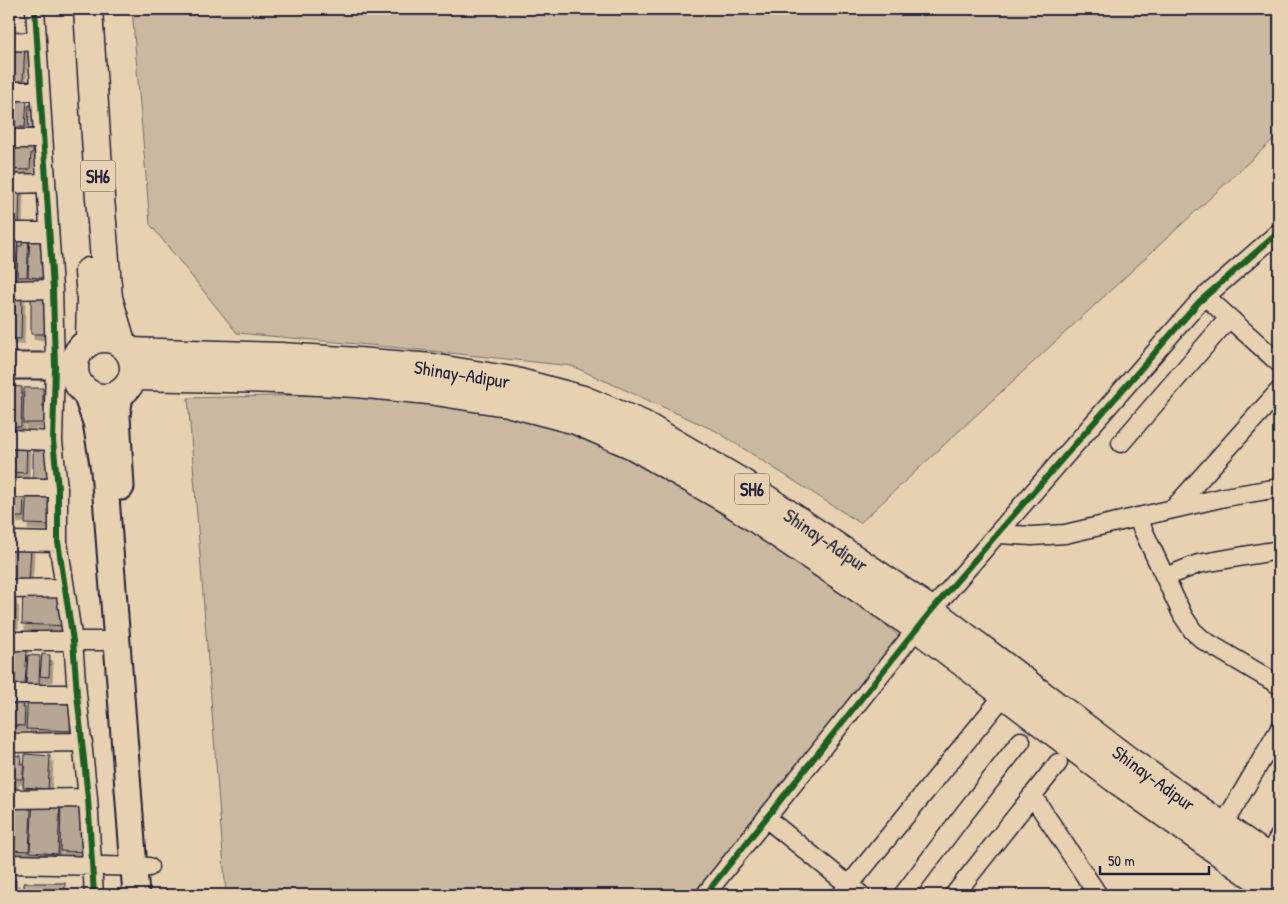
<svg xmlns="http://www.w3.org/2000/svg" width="1288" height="904" font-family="'Patrick Hand',sans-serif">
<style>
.green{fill:#cbb8a0;stroke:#766d6e}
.building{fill:#b7a693;stroke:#22223b;filter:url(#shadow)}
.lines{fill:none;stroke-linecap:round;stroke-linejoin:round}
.street-casing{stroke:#22223b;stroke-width:21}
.secondary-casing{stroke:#22223b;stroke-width:29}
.primary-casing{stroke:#22223b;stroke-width:31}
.street{stroke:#e8d1b1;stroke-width:18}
.secondary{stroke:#e8d1b1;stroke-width:25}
.primary{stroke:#e8d1b1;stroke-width:28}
.cycleway-casing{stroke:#e8d1b1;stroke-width:9}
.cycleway{stroke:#1b5e20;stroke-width:6}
.labels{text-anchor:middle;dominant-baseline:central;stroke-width:4.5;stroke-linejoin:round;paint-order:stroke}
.shield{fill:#e8d1b1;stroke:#5d565e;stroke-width:1}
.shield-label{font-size:18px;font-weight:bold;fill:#22223b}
.street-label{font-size:19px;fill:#22223b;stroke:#e8d1b1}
</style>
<defs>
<filter id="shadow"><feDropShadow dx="3" dy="5.5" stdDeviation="0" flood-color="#0004"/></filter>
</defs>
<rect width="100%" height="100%" fill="#e8d1b1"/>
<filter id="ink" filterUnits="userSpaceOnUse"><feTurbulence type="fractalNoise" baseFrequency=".02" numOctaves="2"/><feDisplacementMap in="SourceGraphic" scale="10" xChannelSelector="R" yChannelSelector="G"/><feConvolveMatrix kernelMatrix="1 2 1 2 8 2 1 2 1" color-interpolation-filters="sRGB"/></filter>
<g filter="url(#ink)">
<path class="green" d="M132,9H1279V134L860,523L716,431L572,366L412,349L237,333L150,224Z
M356,394L442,402L542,423L656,467L773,534L914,648L707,895H226L188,398Z"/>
<path class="building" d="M9,9H12L11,34H9Z
M9,43L25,44L23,83L9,82Z
M9,97L14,98L13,127H9Z
M15,99L27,100L25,127H14Z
M29,105L39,106L38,129H28Z
M9,137L34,138L33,153H31L30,169H28V170L9,169Z
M9,186L20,187L19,225H9Z
M30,234H45L43,278L28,277Z
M9,235L18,236L15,284L9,283Z
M23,235H29L27,277H17L18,246H22Z
M31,290L50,291L49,334H31Z
M9,295L22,296L21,339L9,338Z
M9,386L22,387L21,427L9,426Z
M24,388H43V407H47L46,423H23Z
M13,439L27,440L26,473L11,472Z
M39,446L59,458L60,480L33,479V451H40Z
M10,484L19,497H24L23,517H9Z
M27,484L60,486L57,525L25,524Z
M10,546L31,547L29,583L9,581Z
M23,589L69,590L68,626L22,624Z
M9,600L16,601L15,623H9Z
M12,649L27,650L25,686L10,685Z
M42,654L50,655L49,677L40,676Z
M28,655L40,656L39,685L26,684Z
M9,657H10L9,685Z
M11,694L23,699L22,708H25L24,726L10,725Z
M28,694L72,696L70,731L26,729Z
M25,754L50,756L48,789L23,787Z
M10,755L21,756L20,764H24L22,779H15V789H9Z
M9,798L29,802L28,809H31L29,851L9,850Z
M33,799L60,800L58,854L30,852Z
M61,799L91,800L92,852L60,851Z
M9,880H16L15,895H9Z
M24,883H65V895H24Z"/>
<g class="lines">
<g class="street-casing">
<path id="street" d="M35,9L53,289L55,366L53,441L58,488V542L73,641L77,694L88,798L94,895
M9,41L37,42
M9,91H40
M9,139H43
M9,184L46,183
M9,232H49
M9,290L53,289
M1205,296L1279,363
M9,439L53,441
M1121,443L1229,318
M9,488H58
M1173,509L1279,391
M1137,517L1183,616L1193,631L1203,640L1279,685
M997,534L1032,536L1065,534L1225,497L1279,488
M9,541L58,542
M1165,577L1198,564L1279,550
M9,589L65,588
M9,641H116
M9,694H77
M9,743L83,742
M1032,795L1098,895
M9,799L88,798
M766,818L861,895
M1222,827L1279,730
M1267,858L1279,837
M9,864L149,867
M705,895L931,611L997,534L1199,302L1279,232
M841,895L1005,694
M903,895L960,819L1021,741
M954,895L1058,763"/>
</g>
<g class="secondary-casing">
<path id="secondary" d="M9,366H73
M86,394L96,422L104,470L136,895
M120,395L117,415L121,487"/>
</g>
<g class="primary-casing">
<path id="primary" d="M88,9L99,185L108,298L121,342
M89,272L91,299L90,341
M74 368a30 30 0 1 1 60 0a30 30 0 1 1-60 0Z
M130,352L281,357L358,362L432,368L512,381L583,400L643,425L742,483L931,611L1127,760L1279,866
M134,376L280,379L356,383L429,390L507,402L576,420L633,445L730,501L918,628L1115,778L1210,845L1279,893"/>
</g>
<use href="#street" class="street"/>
<use href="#secondary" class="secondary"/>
<use href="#primary" class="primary"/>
<g class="cycleway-casing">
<path id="cycleway" d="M35,9L53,289L55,366L53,441L58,488V542L73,641L77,694L88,798L94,895
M705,895L931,611L997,534L1199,302L1279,232"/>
</g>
<use href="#cycleway" class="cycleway"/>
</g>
</g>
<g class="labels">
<g class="shield">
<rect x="80.5" y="160.5" width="35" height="31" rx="4"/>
<rect x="734.5" y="473.5" width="35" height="31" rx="4"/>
</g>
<g class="shield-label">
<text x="98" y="176">SH6</text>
<text x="752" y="489">SH6</text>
</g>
<g class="street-label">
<text transform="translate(462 374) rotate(9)">Shinay-Adipur</text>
<text transform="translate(826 540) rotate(34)">Shinay-Adipur</text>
<text transform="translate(1154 778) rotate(36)">Shinay-Adipur</text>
</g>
</g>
<rect width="1288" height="904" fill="none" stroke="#e8d1b1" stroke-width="30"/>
<rect x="15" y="15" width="1258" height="874" fill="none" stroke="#22223b" stroke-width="2" filter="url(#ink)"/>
<path d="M1100 866v8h109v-8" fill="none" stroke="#22223b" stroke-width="2.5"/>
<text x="1108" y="866" font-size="15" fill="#22223b" stroke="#e8d1b1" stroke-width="4" paint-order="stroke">50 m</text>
</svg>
